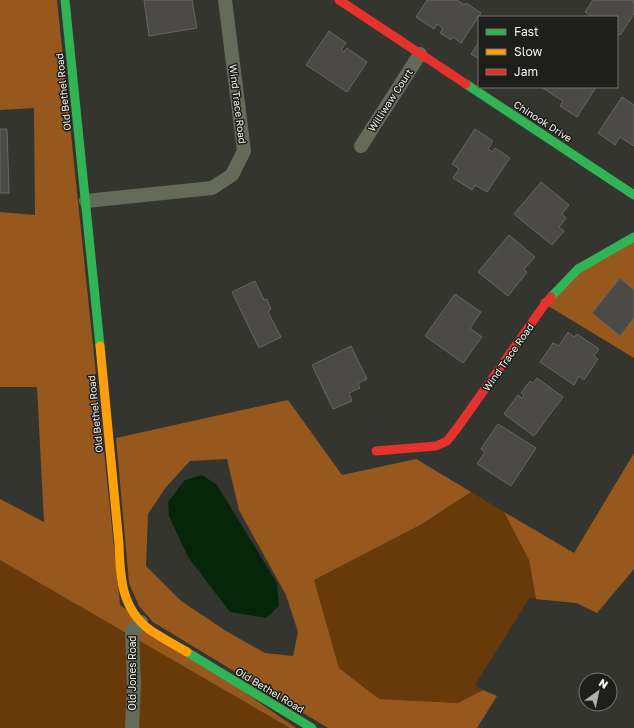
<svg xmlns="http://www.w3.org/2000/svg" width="634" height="728" font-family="'Golos Text',sans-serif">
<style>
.green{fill:#683909}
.forest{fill:#97581d;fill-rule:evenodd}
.water{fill:#052608}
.building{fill:#4b4a47;stroke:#686663}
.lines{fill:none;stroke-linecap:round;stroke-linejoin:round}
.street{stroke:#656b5a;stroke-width:14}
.fast{stroke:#30b455;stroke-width:9}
.slow{stroke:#ff9f0a;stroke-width:9}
.jam{stroke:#e5322d;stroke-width:9}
.labels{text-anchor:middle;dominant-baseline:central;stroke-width:3;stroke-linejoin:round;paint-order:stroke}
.street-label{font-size:10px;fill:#f4f4ee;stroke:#1e1e1a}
</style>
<rect width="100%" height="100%" fill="#353530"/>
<path class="green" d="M471,492L504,512L529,560L536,599L530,597L475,685L483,690L458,703L378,699L339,668L314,580L422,524Z
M0,560L290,728H0Z"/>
<path class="forest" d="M0,0H57L120,605L296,728H290L0,560V499L44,522L37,387H0V212L35,215L34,108L0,110Z
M634,235V358L540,301Z
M288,400L342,475L416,459L471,492L422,524L314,580L339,668L379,699L458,703L483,690L497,696L477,728H328L153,622L139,606L129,583L116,438ZM227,459L239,510L286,595L298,632L293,656L265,653L226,631L181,601L146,566L148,514L166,487L190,461Z
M634,453V569L597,613L576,603L536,599L529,560L504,512L574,553Z"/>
<path class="water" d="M202,475L217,485L277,583L279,606L266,618L230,612L188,557L169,516L168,502L185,480Z"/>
<path class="building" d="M144,0H192L197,28L149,36Z
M427,0H457L464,5L466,3L481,13L461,43L453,37L451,40L440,33L443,28L437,24L434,29L416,17Z
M593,0H634L633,2L634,3V14L620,35L617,33V17H593L585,12Z
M329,31L346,43L341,50L344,52L347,48L367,62L347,92L306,65Z
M479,42V59L471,54Z
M541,87H596L577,117L560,106L563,101Z
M622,97L634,105V146L620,137L615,145L598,133Z
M0,129H7L9,193H0Z
M475,129L493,141L488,149L492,152L495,148L510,158L487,192L475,185L472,190L453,178L459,169L452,164Z
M541,182L569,205L562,214L566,218L559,227L564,231L552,245L514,214Z
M509,235L535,257L524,269L527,272L508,296L478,272Z
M620,278L634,290V318L620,336L592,313Z
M255,281L264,300L267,299L271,309L268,312L281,337L259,348L232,292Z
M455,294L481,312L470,328L482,337L463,363L425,336Z
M568,332L574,337L577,334L599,349L594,356L598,359L584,380L579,376L574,385L540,362L553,343L559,346Z
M351,346L367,379L358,383L360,388L349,393L352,401L333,409L312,365Z
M537,378L563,397L534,436L504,414L518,395L522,398L524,395L521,393L530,381L533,383Z
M498,424L536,448L511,486L477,464L485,452L481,449Z"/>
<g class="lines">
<path class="street" d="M361,146L420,54
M86,201L212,188L232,175L244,151L225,0
M132,728L134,685L132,631L141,622"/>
<path class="fast" d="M65,0L100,346
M466,84L634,195
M551,297L578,269L634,237
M187,652L312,728"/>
<path class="slow" d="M100,346L119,544C120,576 121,609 150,630C162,638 175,645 187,652"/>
<path class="jam" d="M339,0L466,84
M376,451L436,446L447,441L458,427L545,304L551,297"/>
</g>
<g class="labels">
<g class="street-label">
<text transform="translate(63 92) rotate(-96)">Old Bethel Road</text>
<text transform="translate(390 100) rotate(-57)">Williwaw Court</text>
<text transform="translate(238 104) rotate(83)">Wind Trace Road</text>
<text transform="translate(543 121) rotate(33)">Chinook Drive</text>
<text transform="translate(508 357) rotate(-55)">Wind Trace Road</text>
<text transform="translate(95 414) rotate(-96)">Old Bethel Road</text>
<text transform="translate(132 673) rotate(-90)">Old Jones Road</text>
<text transform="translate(270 690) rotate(31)">Old Bethel Road</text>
</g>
</g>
<rect x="478" y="16" width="140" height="72" fill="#1e1e1a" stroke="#74746f"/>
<rect x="486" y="29" width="20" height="6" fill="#30b455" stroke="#74746f"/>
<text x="514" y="36" font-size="12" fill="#f4f4ee">Fast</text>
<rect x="486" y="49" width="20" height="6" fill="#ff9f0a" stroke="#74746f"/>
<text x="514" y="56" font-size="12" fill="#f4f4ee">Slow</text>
<rect x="486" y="69" width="20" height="6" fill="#e5322d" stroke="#74746f"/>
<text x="514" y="76" font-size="12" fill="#f4f4ee">Jam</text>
<g transform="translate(598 692) rotate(33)"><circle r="19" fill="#1e1e1a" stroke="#74746f"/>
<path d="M0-3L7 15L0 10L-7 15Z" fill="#b1b1ac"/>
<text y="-6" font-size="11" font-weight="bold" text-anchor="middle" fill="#f4f4ee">N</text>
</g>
</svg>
